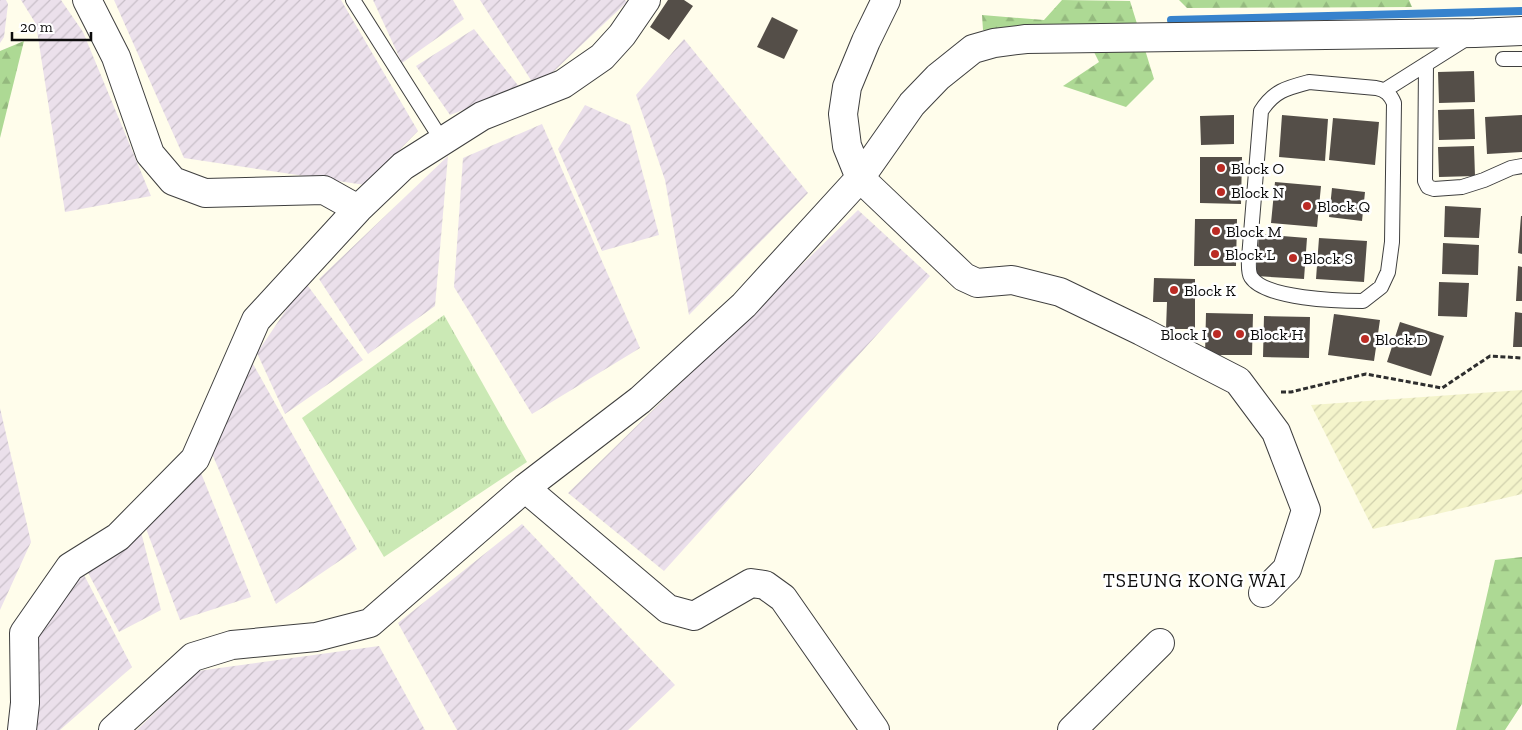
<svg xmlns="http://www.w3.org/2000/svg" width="1522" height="730" font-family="'Zilla Slab',serif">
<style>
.industrial{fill:url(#industrial-furrows)}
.farmland{fill:url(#farmland-furrows)}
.grass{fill:url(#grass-tufts)}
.forest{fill:url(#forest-firs)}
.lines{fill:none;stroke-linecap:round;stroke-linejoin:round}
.stream{stroke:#3783cd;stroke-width:8}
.building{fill:#544e48}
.service-casing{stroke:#3f3f3f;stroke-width:16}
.minor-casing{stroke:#3f3f3f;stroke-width:30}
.path{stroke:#2e2e2e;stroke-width:3;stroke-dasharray:5 2.5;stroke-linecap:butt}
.service{stroke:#fff;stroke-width:14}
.minor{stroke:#fff;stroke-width:28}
.poi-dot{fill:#bb2b24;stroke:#fff;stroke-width:2}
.labels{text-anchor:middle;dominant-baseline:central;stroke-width:5;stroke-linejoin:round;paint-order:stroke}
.poi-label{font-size:16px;fill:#0c0c0c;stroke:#fff;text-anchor:start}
.quarter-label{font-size:19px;letter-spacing:1px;fill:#0c0c0c;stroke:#fff}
</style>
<defs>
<pattern id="industrial-furrows" width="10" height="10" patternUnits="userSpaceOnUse" patternTransform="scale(1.25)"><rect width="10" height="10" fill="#ebe0eb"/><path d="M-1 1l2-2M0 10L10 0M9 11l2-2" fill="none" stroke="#c8bfc8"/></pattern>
<pattern id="farmland-furrows" width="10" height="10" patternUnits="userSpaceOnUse" patternTransform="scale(1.25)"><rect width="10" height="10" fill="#f4f4cb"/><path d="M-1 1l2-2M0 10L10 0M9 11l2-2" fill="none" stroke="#d0d0ad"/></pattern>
<pattern id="grass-tufts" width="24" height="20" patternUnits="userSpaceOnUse" patternTransform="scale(1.25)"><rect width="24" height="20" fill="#cbe9b5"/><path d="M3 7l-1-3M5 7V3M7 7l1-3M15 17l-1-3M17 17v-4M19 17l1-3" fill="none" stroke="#adc79a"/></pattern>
<pattern id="forest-firs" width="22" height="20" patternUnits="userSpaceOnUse" patternTransform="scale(1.25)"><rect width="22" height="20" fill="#add994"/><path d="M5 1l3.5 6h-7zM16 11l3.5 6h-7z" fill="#94b97e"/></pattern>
</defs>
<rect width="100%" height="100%" fill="#fffdeb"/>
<path class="industrial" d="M0,0H6L8,4L4,37L0,43Z
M21,0H61L83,32L151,196L65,212L36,24Z
M114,0H341L418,131L365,185L184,158Z
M373,0H453L464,19L402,63Z
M480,0H625L627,2L536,88Z
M474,29L520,88L450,115L416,66Z
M684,39L808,193L689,315L665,180L636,95Z
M585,105L630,125L659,235L602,251L558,149Z
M542,124L640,348L532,414L454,287L463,158Z
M448,156L435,306L368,354L319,279Z
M858,210L930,276L664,571L568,493Z
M305,282L363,360L285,414L257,353Z
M253,364L357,549L276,604L210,449Z
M0,408L31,542L0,610Z
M201,473L251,597L180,620L144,523Z
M522,524L675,685L628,730H457L398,623Z
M140,528L161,610L119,632L84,565Z
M83,573L132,667L60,730H24L11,651Z
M379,646L425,730H137L198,671Z"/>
<path class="farmland" d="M1522,390V494L1373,529L1311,405Z"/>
<path class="grass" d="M444,315L527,462L384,557L302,418Z"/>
<path class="forest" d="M1062,0L1130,1L1154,79L1126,107L1063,86L1099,62L1081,26L983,30L982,15L1044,20Z
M1179,0H1409L1412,7L1187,8Z
M24,41L0,138V51Z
M1522,557V704L1505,730H1456L1495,560Z"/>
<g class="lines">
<path class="stream" d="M1171,20L1522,11"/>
</g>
<path class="building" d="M668,0H684L693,6L669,40L650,27Z
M772,17L798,30L784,59L757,47Z
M1474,71L1475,102L1439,103L1438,72Z
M1474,109L1475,139L1439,140L1438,110Z
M1234,115V144L1201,145L1200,116Z
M1282,115L1328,119L1325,161L1279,157Z
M1522,115V152L1487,154L1485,117Z
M1333,118L1379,122L1375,165L1329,160Z
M1474,146L1475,176L1439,177L1438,147Z
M1200,157H1242L1241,204L1200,203Z
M1275,182L1321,186L1317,227L1271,223Z
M1332,188L1365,192L1362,221L1329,217Z
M1445,206L1481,208L1479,238L1444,237Z
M1521,216H1522V254L1518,253Z
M1195,219H1237L1236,266H1194Z
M1259,234L1307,238L1304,279L1256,276Z
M1319,238L1367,241L1364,282L1316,279Z
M1443,243L1479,245L1478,275L1442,274Z
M1518,266L1522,267V301H1516Z
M1154,278L1195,279V329H1166L1167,302H1153Z
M1439,282L1469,283L1467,317L1438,316Z
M1515,312L1522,313V347H1513Z
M1206,313L1253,314L1252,355H1205Z
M1334,314L1380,320L1374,361L1328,355Z
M1264,316L1310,317L1309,358L1263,357Z
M1400,322L1444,336L1431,376L1387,362Z"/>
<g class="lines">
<g class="service-casing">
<path id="service" d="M353,0L443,142
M1503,59H1522
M1426,64L1425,181L1428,187L1434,189L1462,187L1484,180L1511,168L1522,166
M1309,82L1376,88C1386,90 1390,94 1394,103L1392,242L1388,272L1381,287L1363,301C1339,301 1265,299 1251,277C1248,272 1249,264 1249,258L1261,111C1274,91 1286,88 1309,82Z
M1385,90L1469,37"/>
</g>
<g class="minor-casing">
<path id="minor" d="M87,0L116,57L150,154L173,181L205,193L324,190L358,209
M886,0L866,41L847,87L843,114L847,146L860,178L964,277L977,283L1012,280L1060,292L1141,331L1238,381L1276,432L1306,510L1287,569L1263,593
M525,488L668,609L694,616L751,583L765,585L783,598L875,730
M22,730L25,703L24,633L70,567L118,537L195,459L256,320L358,209L403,166L482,116L563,84L602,57L622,35L646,0
M113,730L193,657L232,645L316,637L370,623L525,488L640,400L744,305L860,178L912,104L938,77L973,49L994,43L1026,39L1475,33L1522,31
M1072,730L1160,643"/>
</g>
<path class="path" d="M1281,392H1291L1366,374L1442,388L1490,356L1522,358"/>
<use href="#service" class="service"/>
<use href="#minor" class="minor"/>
</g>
<g class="poi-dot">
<circle cx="1221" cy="168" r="5"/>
<circle cx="1221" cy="192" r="5"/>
<circle cx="1307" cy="206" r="5"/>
<circle cx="1216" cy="231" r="5"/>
<circle cx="1215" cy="254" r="5"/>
<circle cx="1293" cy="258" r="5"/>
<circle cx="1174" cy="290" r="5"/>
<circle cx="1217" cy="334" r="5"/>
<circle cx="1240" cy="334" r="5"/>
<circle cx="1365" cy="339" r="5"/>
</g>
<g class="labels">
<g class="poi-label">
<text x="1231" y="168">Block O</text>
<text x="1231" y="192">Block N</text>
<text x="1317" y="206">Block Q</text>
<text x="1226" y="231">Block M</text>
<text x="1225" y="254">Block L</text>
<text x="1303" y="258">Block S</text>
<text x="1184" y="290">Block K</text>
<text x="1207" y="334" text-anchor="end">Block I</text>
<text x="1250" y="334">Block H</text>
<text x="1375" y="339">Block D</text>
</g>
<g class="quarter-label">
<text x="1195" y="580">TSEUNG KONG WAI</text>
</g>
</g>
<path d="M12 32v8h79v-8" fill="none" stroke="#0c0c0c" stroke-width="2.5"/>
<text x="20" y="32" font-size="15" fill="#0c0c0c" stroke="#ffffff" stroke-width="4" paint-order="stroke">20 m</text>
</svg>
